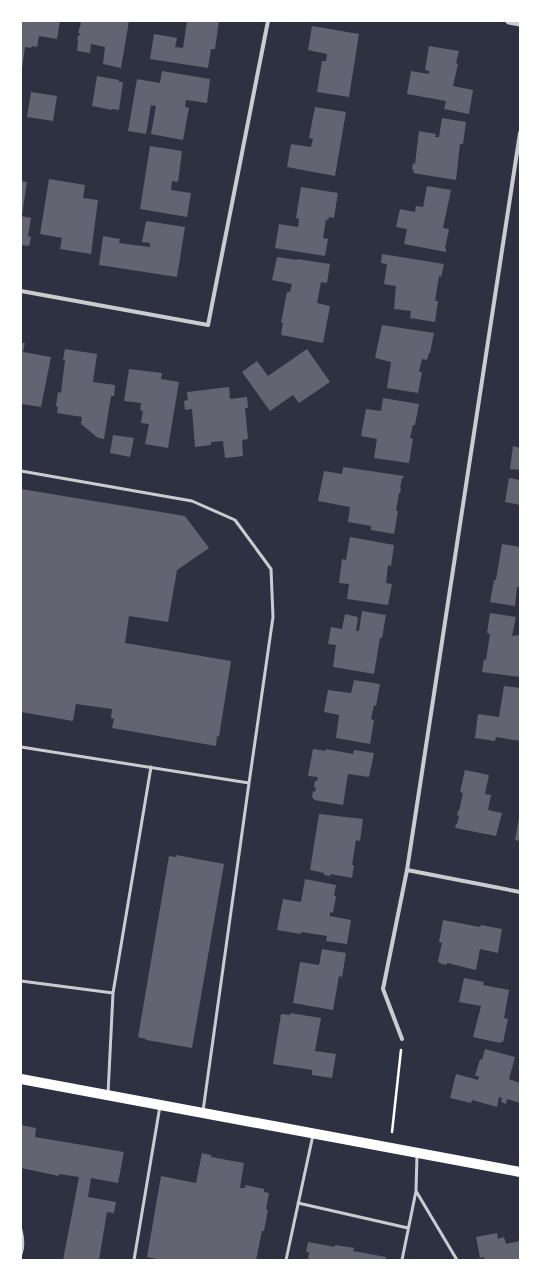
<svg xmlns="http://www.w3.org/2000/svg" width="541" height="1281" font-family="Ubuntu,sans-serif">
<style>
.building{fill:#626471}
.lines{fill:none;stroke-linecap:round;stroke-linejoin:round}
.path{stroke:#fff;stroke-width:2.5}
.service{stroke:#caccd0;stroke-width:3}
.minor{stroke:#caccd0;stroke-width:4}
.tertiary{stroke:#caccd0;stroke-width:7}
.primary{stroke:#fff;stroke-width:10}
</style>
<rect width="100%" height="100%" fill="#2d3142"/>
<path class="building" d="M21,21H60L57,39L39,36L37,47L32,46L31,48L25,47L22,69Z
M80,21H129L121,68L103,64L105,47L91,44L90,53L77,51L78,40H77L78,36H79L80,33H78L81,23H80Z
M187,21H219L215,49H211L208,68L150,59L154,34L177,38L175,47L183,48Z
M312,26L359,34L349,97L317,92L322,61H326L327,54L308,50Z
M429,46L459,51L456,63L458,64L453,86L473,90L469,114L444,109L446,101L407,94L411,71L429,74V71L425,70Z
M162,71L210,79L207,103L186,100L185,107L189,108L183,140L151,134L156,106L151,105L146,134L128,131L137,79L160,83Z
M97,76L119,80V82H123L119,110L112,109V110L92,106Z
M31,92L57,96L53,121L27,117Z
M315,107L346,112L335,176L287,167L291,144L311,147L313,139L309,138Z
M442,118L466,122L463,144H460L456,180L413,173L414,170H412L413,163L415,164L419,131L436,134L435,137H439Z
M150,146L182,151L178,182L172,181L171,190L191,193L187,217L140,209Z
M49,179L85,185L83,198L98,200L91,254L60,249L62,238L40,234Z
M21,181L27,182L22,215H21Z
M427,186L451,190L443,228L449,229L445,248L446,249V252L404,244L407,229L396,227L400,209L415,212L416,206L423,207Z
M301,187L338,193L334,218L329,217L328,220L326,219L323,238L328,239L325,256L275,248L279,224L298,227L299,219L296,218Z
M21,216L31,218L28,236L31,237L29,246L21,245Z
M146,221L185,227L177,277L99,265L103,236L120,239L119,243L150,247V243L142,242Z
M382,254L444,264L441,277L439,276L435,301H438L435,322L410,318L411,311L394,309L396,286L384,284L387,264L381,263Z
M277,257L297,260V259L330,264L327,283L321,282L317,303L330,306L323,343L281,335L283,323H281L287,292H290L292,284L272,280Z
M382,325L434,333L430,353H429L427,360L422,359L419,372H422L418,393L387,388L391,362L375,358Z
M21,343H25L23,352L51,357L41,407L21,404Z
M65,349L97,354L93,382L115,385L114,396H111L104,439L98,438L81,424L82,417L57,413L58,407L56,406L58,392L61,393L65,360H63Z
M307,349L330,382L299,403L293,395L270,411L242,372L257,361L268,376Z
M129,369L162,373L161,379L179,382L168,448L145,444L149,424L141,423L143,411L140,410L141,403L124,401Z
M229,387L230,399L247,397L248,408H245L248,439L242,440L243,456L225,458L223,441L211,442V445L195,447L192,409L185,410L184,401L188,400L187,392Z
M383,398L419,404L415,425H413L410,438L413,439L409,463L374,458L377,439L361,436L366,409L381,411Z
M113,435L134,438L130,457L110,453Z
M513,446L520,448V470L510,469Z
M343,467L404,476L403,478H402L400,488L401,489L400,493H399L396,511H398L394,534L371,530V526L348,522L350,507L318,501L324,471L342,474Z
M509,478L520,480V505L505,502Z
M21,489L185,516L209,548L177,570L168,622L129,616L125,643L231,661L219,737L217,736L216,746L112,728L114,719L111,718L112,709L76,704L73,721L21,712Z
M350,537L394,545L391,566L388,565L386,583L392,584L388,605L347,599L349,584L339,583L342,559L346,560Z
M502,544L520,547V587H517L515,606L490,602L494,580H496Z
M362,611L386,615L382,638H380L374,674L333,667L336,645L328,644L331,627L342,629L345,614L358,617L356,631H359Z
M490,613L516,617L512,636L520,635V677L482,672L484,659L486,660L490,634L487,633Z
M354,680L380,684L376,706L374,705L371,719L374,720L370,744L336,738L339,715L324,712L328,690L351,693Z
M504,686L520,688V741L496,737L495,741L475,738L478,714L499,717Z
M313,749L326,751V749L353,754L354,750L374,753L369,777L348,774L343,805L314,800V798H312L313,791L315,792L316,788L314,787L315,781H317L318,777L308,776Z
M465,770L489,775L485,794L491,795L488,810L502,813L496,836L455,828L456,824H457L459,816L457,815L458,811H459L463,793L460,792Z
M319,814L363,819L360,841L356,840L352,865H354L352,878L331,874L330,876L324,875V873L310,870Z
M519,818H520V841L515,840Z
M176,855L224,864L192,1048L146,1040V1039L138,1037L169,856L176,857Z
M305,879L336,885L334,896H336L333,913L330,912V916L351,920L347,944L326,941L327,936L301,932V934L277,930L283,899L301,902Z
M443,920L480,927L481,925L502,929L498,953L480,949L476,970L447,963L446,965L439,963V962L438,961L442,943L439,942Z
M322,949L346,953L342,977L339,976L333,1010L293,1003L300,962L319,965Z
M464,978L484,982L483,985L509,990L504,1018L508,1019L503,1042H500V1043L473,1037L481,1006L459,1002Z
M290,1013L321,1018L315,1051L336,1054L332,1078L312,1075V1070L273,1064L281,1014L290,1015Z
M485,1049L515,1057L509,1079L520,1083V1103L507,1099L506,1104L501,1102L502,1098L499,1097L497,1107L472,1100L471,1103L450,1098L456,1074L478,1080L479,1076H475L480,1059L482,1060Z
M21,1125L36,1128L35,1137L124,1152L118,1183L91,1178L88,1197L116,1202L114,1213L107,1212L99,1260H63L79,1177L59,1174V1176L21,1168Z
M202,1153L211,1155V1157L244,1163L240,1188H245V1185L264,1189V1192L269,1193L266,1209L268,1210L264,1231H262L256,1260H162L147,1257L161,1176L196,1183Z
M497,1233L498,1239L504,1237L506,1244L520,1241V1260H485L484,1257L480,1258L476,1237Z
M308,1242L335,1247V1245L354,1248L353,1251L386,1257V1260H308L309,1252H306Z"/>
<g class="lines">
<path class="path" d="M392,1132L401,1050"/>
<path class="service" d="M21,471L192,501L235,520L271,569L273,617L249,783
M21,747L249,783L203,1111
M21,981L113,993L108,1094
M113,993L151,767
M417,1155L416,1191L457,1260
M298,1203L408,1228
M21,1230C23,1238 24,1246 21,1254
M134,1260L160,1106
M286,1260L313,1135
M402,1260L416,1191"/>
<path class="minor" d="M21,291L208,325L268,21
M407,870L520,892
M402,1039L383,989L407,870L520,133"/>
<path class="tertiary" d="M509,21L520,23"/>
<path class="primary" d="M21,1079L520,1172"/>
</g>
<rect width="541" height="1281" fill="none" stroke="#ffffff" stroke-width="44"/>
</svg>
